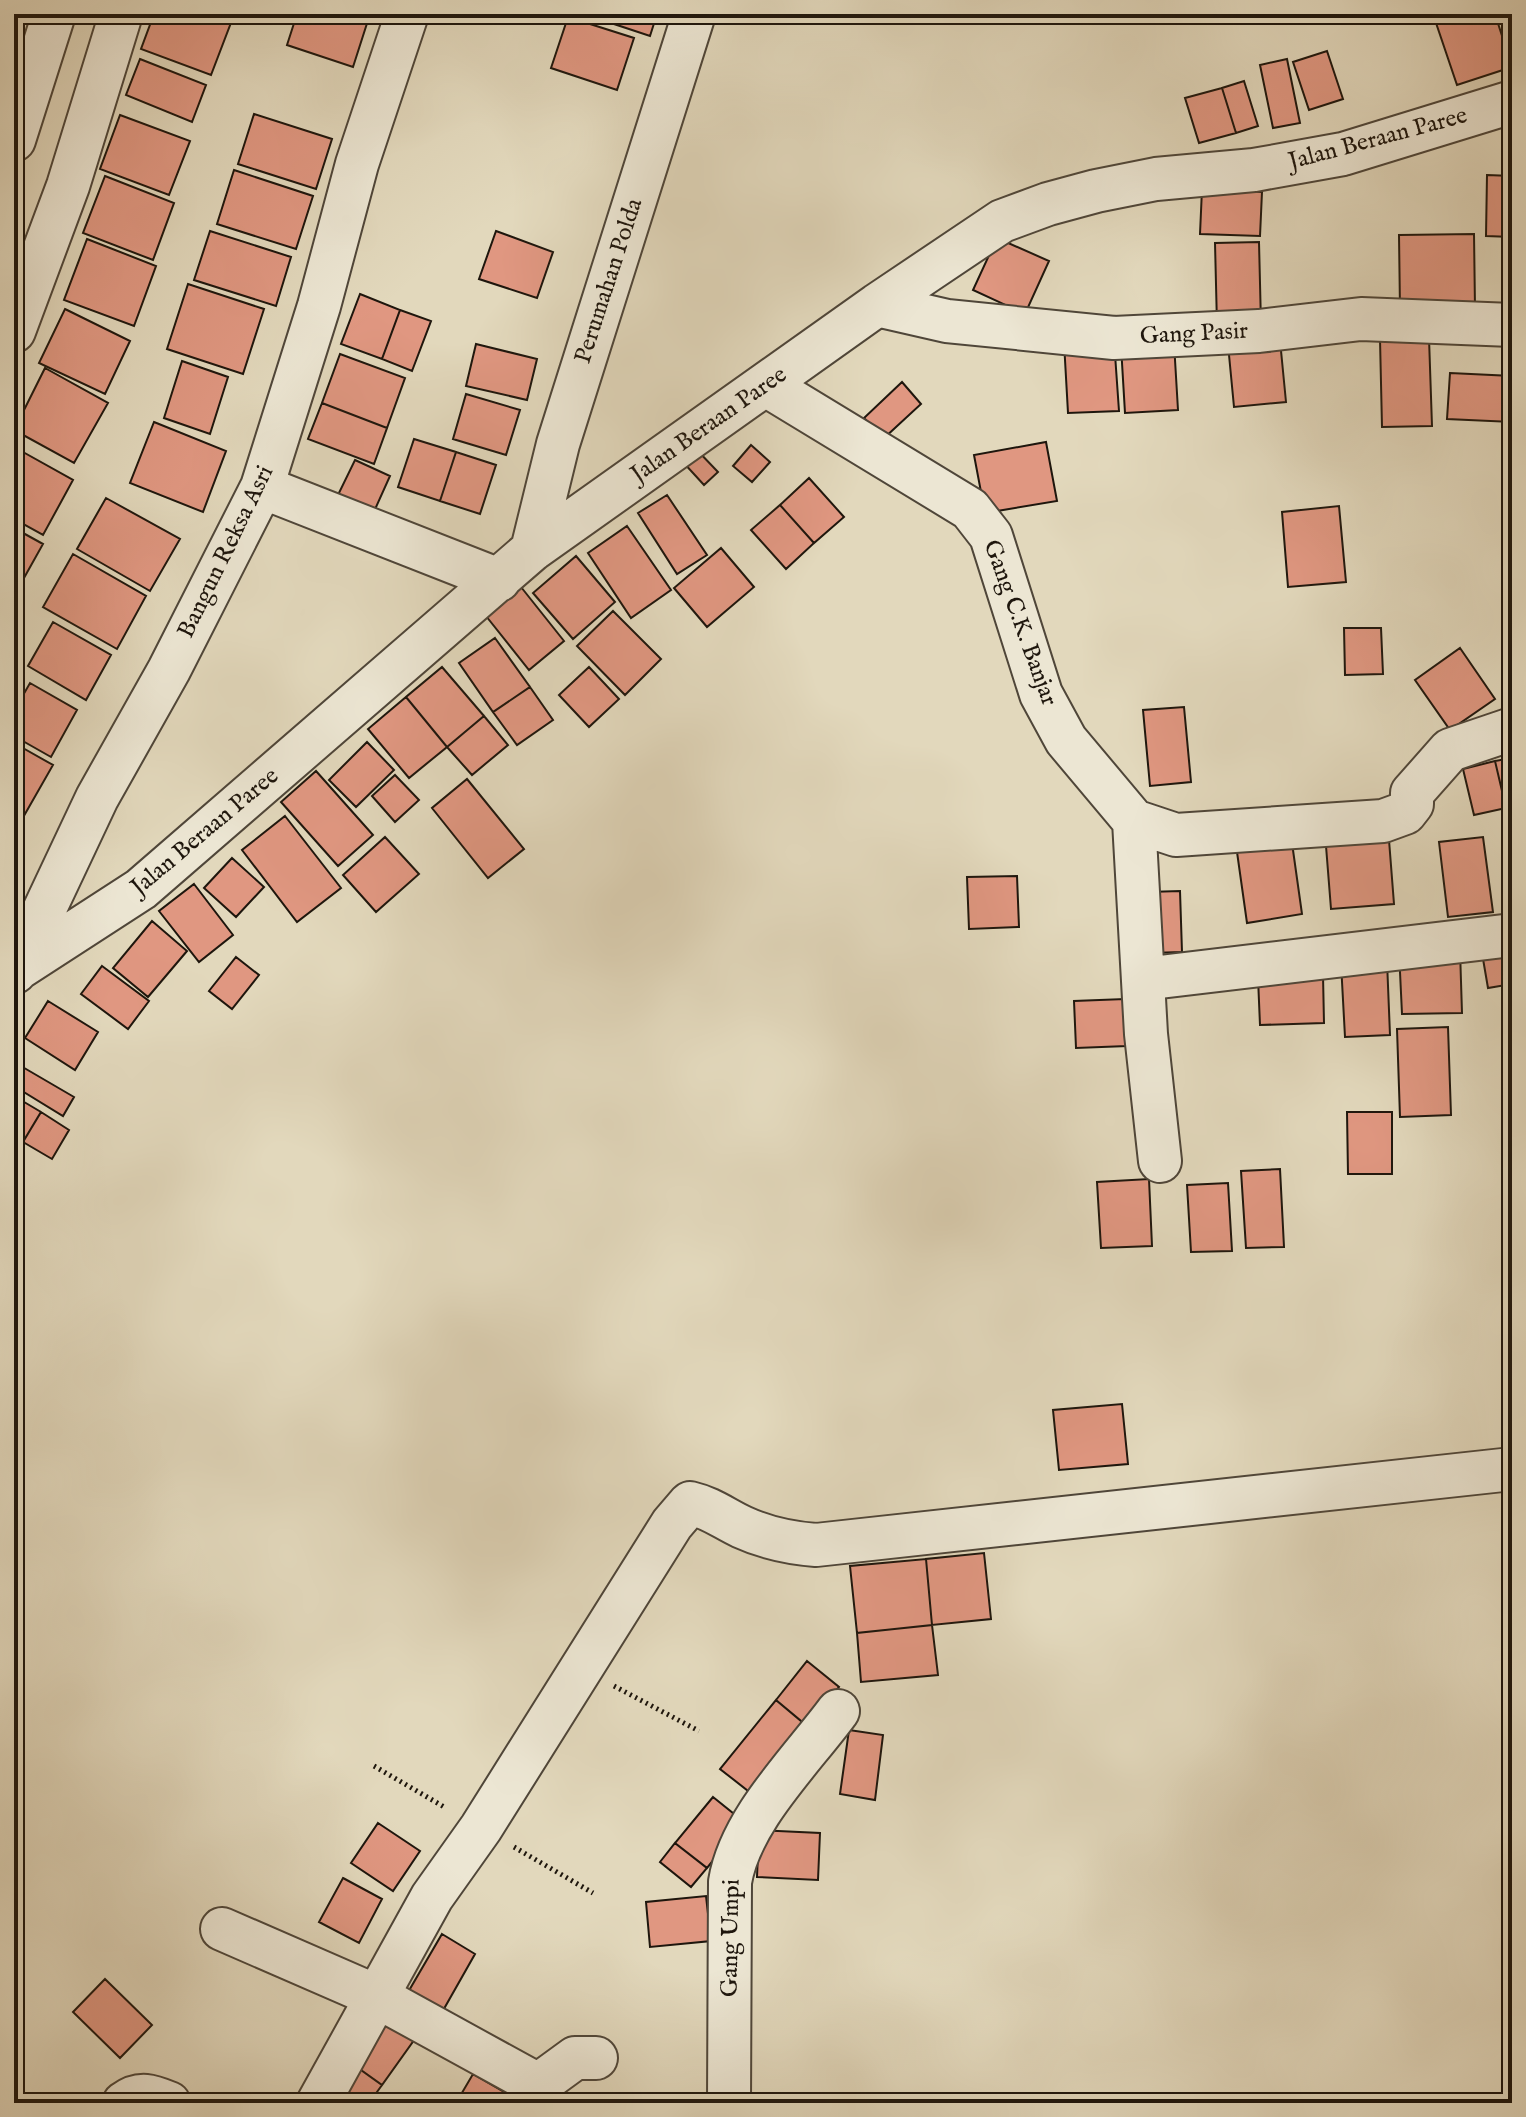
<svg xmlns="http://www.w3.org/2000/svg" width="1526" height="2117" font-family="'IM FELL English',serif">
<rect width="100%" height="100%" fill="#e2d8bc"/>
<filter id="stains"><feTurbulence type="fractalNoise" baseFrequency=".0025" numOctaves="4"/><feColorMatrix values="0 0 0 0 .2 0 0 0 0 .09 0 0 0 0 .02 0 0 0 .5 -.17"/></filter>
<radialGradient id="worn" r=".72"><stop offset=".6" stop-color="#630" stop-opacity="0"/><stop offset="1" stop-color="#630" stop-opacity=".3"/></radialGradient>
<path fill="#e09781" stroke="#1e160d" stroke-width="2" d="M154 14H215L232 20 211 75 141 49Z
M297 14H370L353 67 287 45Z
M614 14H657L650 36 611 23Z
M1433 14H1495L1512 67 1457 85Z
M568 17 634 38 617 90 551 68Z
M1327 51 1343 99 1309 110 1293 62Z
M140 59 206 85 192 122 126 95Z
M1287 59 1300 123 1273 128 1260 65Z
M1244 81 1258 126 1236 133 1222 88Z
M1222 88 1236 133 1199 143 1185 98Z
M254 114 332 139 316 189 238 164Z
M120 115 190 141 169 195 100 169Z
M234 170 313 196 296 249 217 224Z
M1487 175 1512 176V237L1486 236Z
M105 176 174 203 153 260 83 233Z
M1202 189 1262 192 1260 236 1200 234Z
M210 231 291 257 276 306 194 280Z
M496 231 553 252 537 298 479 279Z
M1474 234 1475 308 1400 309 1399 235Z
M997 238 1049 261 1025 314 973 290Z
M87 239 156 266 134 326 64 300Z
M1259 242 1261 324 1217 325 1215 243Z
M188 284 264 309 243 374 167 349Z
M360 294 400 310 382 359 341 344Z
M65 309 130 341 105 394 39 363Z
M400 310 431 321 412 371 382 359Z
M1279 330 1286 402 1234 407 1227 334Z
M1429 338 1432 426 1382 427 1380 339Z
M1114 340 1119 411 1068 413 1064 342Z
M1174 343 1178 410 1125 413 1121 346Z
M476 344 537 359 527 400 466 386Z
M340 354 405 378 387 428 322 403Z
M182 361 228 377 210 434 164 418Z
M45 368 108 403 74 463 14 430Z
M1450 373 1512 376V422L1447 419Z
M902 382 921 404 883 439 864 418Z
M466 394 520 410 506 455 453 439Z
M322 403 387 428 374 464 308 439Z
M154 422 226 451 203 512 130 483Z
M414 439 456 452 440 501 398 487Z
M1046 442 1057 501 985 513 974 455Z
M751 445 770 462 752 482 733 466Z
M14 447 73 480 43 535 14 519Z
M695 448 718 472 704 485 682 461Z
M456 452 496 465 480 514 440 501Z
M355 460 390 476 372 516 336 499Z
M809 478 844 517 814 543 780 505Z
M667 495 707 555 677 574 638 513Z
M106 498 180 539 150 591 77 549Z
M780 505 814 543 786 569 751 530Z
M1339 506 1346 582 1288 587 1282 512Z
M627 526 671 590 631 618 588 553Z
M14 528 43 544 15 594 14 593Z
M721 548 754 587 707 627 674 588Z
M73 554 146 596 117 649 43 607Z
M576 556 615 602 573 639 533 593Z
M521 587 564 641 529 670 486 616Z
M613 611 661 659 625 695 577 646Z
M53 622 111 655 86 700 28 666Z
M1344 628H1381L1383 674 1345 675Z
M495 638 530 687 493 712 459 663Z
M1460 648 1495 699 1450 730 1415 680Z
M442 667 484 716 447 747 406 697Z
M589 667 619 699 589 727 559 695Z
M30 683 77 710 51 757 14 736V711Z
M530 687 553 720 517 745 493 712Z
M406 697 447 747 409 778 368 729Z
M1184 707 1191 782 1150 786 1143 710Z
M484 716 508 745 472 775 447 747Z
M367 742 394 770 356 807 329 780Z
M14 743 53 765 21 821 14 816Z
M1512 758V806L1506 808 1495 761Z
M1495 761 1506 808 1474 815 1463 769Z
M316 771 373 835 338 866 281 802Z
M395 775 419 800 395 822 372 796Z
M467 779 524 849 488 878 432 808Z
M285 816 341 888 297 922 242 850Z
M385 837 419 874 376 912 343 875Z
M1483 837 1493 912 1448 917 1439 842Z
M1389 840 1394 904 1331 909 1326 846Z
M1292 843 1302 914 1247 923 1237 852Z
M232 858 264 887 236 917 204 888Z
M1017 876 1019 927 969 929 967 877Z
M194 884 233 935 199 962 159 911Z
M1180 891 1182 952 1151 953 1148 892Z
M152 921 187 951 148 997 113 968Z
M1512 948V984L1488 988 1482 953Z
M1460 950 1462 1013 1402 1014 1399 951Z
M236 957 259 975 232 1009 209 991Z
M1387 961 1390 1035 1345 1037 1341 963Z
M102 966 149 1001 128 1029 81 994Z
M1323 975 1324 1023 1260 1025 1258 978Z
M1125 999 1127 1046 1076 1048 1074 1001Z
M48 1001 98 1032 75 1070 25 1038Z
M1448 1027 1451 1115 1400 1117 1397 1029Z
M14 1062 74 1097 63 1116 14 1086Z
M14 1096 41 1112 23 1142 14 1137Z
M41 1112 69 1130 52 1159 23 1142Z
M1347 1112H1392V1174H1348Z
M1280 1169 1284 1247 1246 1248 1241 1171Z
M1149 1179 1152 1246 1101 1248 1097 1182Z
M1228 1183 1232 1251 1191 1252 1187 1185Z
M1122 1404 1128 1464 1059 1470 1053 1410Z
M984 1553 991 1619 932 1625 926 1559Z
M926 1559 932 1625 857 1633 850 1566Z
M932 1625 938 1675 861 1682 857 1633Z
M807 1661 839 1687 807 1726 776 1700Z
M776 1700 807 1726 752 1794 720 1769Z
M849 1730 883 1735 875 1800 840 1794Z
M713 1797 744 1822 707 1868 675 1843Z
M378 1823 420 1851 393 1891 351 1863Z
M759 1830 820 1833 818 1880 757 1877Z
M675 1843 707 1868 691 1887 660 1862Z
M343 1878 382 1899 359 1943 319 1922Z
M706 1896 711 1941 650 1947 646 1902Z
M442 1934 475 1954 441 2014 407 1994Z
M105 1979 152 2025 120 2058 73 2012Z
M389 2016 417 2036 382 2085 354 2065Z
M354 2065 382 2085 369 2103H359L338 2087Z
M473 2074 518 2100 516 2103H456Z
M752 2096 897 2103H752Z"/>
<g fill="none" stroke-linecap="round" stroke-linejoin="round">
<defs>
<path id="minor" d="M14 140 54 14
M877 305 947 321 1114 338 1259 331 1361 319 1512 325
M14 331 68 186 121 14
M766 385 970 509 991 536 1041 694 1066 740 1134 821 1176 835 1383 821 1405 813 1412 804V793L1450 750 1512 729
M262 487 499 580
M532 550 558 444 694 14
M1134 821 1146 1034 1160 1161
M16 970 141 889 532 550 877 305 1002 221 1048 204 1096 191 1156 179 1254 170 1343 154 1512 102
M15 972 97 798 169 670 262 487 319 306 357 164 407 14
M1143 979 1512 935
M222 1929 376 1996 538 2085 575 2058H596
M124 2103C140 2091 152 2096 169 2103
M318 2103 432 1897 481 1828 672 1524 690 1503C711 1508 723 1518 742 1527 766 1538 790 1543 816 1545L1512 1469
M729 2103 730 1882C740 1820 801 1761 838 1711"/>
</defs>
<use href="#minor" stroke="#4f4639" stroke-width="46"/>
<path stroke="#1e160d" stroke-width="5" stroke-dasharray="2 4" stroke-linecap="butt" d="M614 1686 699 1731
M374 1766 446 1808
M514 1847 593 1893"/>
<use href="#minor" stroke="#ece6d3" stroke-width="42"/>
</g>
<g text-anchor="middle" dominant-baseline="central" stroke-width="7" stroke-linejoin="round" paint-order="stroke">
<g font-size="24" fill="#1e160d" stroke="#ece6d3">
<text transform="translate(1378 139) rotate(-15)">Jalan Beraan Paree</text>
<text transform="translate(609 281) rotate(-72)">Perumahan Polda</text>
<text transform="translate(1194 334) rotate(-3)">Gang Pasir</text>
<text transform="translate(709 425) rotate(-35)">Jalan Beraan Paree</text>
<text transform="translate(226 552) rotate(-64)">Bangun Reksa Asri</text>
<text transform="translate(1020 623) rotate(70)">Gang C.K. Banjar</text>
<text transform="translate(205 832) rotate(-40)">Jalan Beraan Paree</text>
<text transform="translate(731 1938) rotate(-89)">Gang Umpi</text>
</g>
</g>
<rect width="1526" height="2117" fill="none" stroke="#e2d8bc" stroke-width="48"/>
<rect x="16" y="16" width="1494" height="2085" fill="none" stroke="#1e160d" stroke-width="4"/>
<rect x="24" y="24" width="1478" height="2069" fill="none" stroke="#1e160d" stroke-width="2"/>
<rect width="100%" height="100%" filter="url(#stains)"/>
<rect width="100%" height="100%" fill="url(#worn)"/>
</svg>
